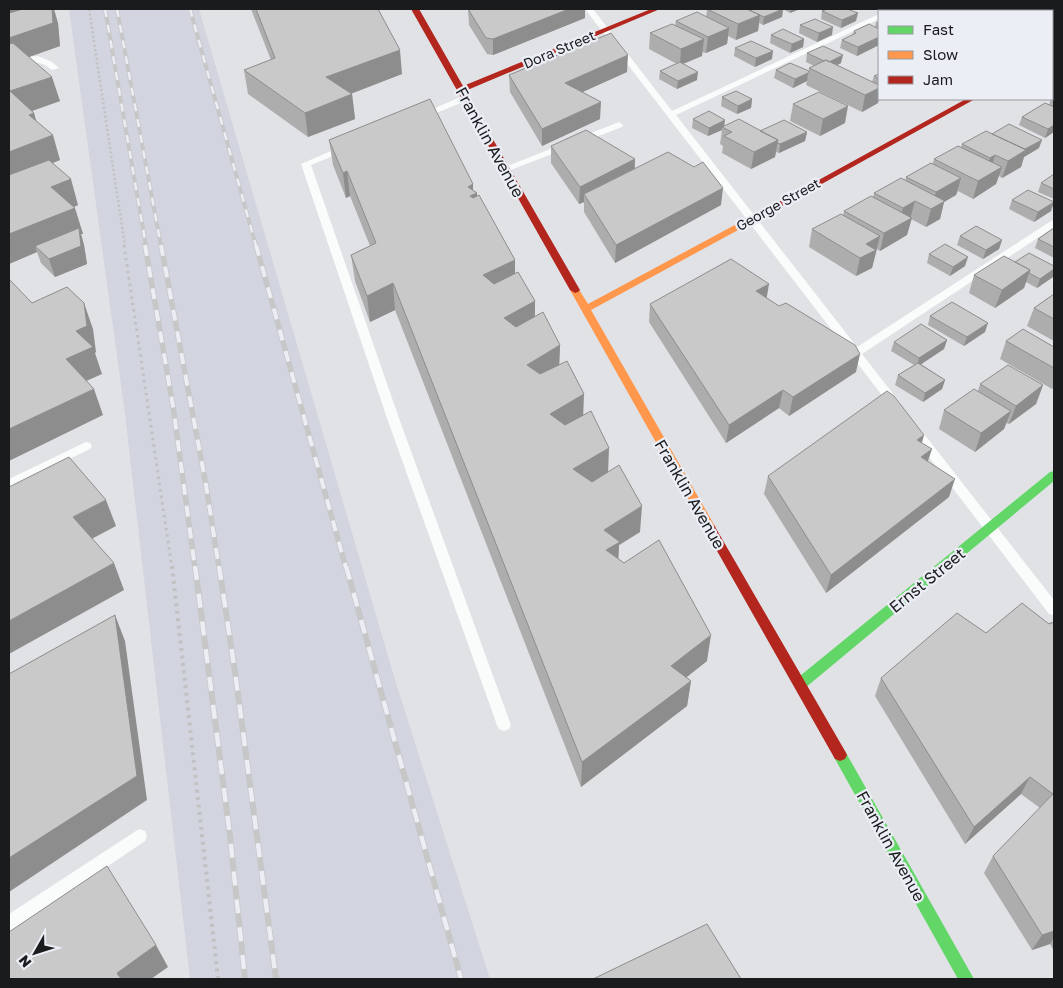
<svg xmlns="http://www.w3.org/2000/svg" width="1063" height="988" font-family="'Golos Text',sans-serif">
<rect width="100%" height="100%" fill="#e1e2e6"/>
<path fill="#d2d5df" d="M69 9H199L395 680 490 979H190L125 414Z"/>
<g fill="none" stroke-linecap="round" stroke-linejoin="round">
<path stroke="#c0c1c2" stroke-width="2.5" stroke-dasharray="2 2.5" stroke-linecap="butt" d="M89 9 125 246"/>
<path stroke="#c0c1c2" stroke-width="3" stroke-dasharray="2.5 4" stroke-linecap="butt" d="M124 245 172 568"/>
<path stroke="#c0c1c2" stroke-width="4" stroke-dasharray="3 4.5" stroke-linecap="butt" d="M172 566 218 979"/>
<path fill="#fafbfb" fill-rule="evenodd" d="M585 9H593L672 111 879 14V19L676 115 857 347 1051 221 1054 220V227L862 354 901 404 895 408 891 407Z
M889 9H900L897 11H886Z
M38 56 52 62 59 68 52 70C34 56 28 64 9 68V63L28 57Z
M465 95 469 98 468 100 424 118H418L417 116Z
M619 122 623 125 622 127 508 171H502L500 169Z
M347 144 352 147 350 149 311 165 400 421 511 725 509 729 504 731 499 729 497 725 388 421 301 164Z
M913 424 917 425 1054 600V615L1049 614 909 431 907 428Z
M86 442 90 443 92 446 90 449 9 488V479Z
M139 829 145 831 147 836 145 841 15 929 9 931V914Z"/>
<path fill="#fafbfb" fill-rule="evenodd" d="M917 9H938L939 11H918Z
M1052 49H1054V60H1052Z"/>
<path fill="#63d668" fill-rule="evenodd" d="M1054 471V481L805 688 800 689 795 688 794 684 795 680 1050 472Z
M840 749 845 751 974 979H958L835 759 833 755 835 751Z"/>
<path fill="#ff974d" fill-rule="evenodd" d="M770 206 774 209 773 211 591 310 716 528 714 531H706L570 290 575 287 578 288 588 304Z"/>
<path fill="#b3261e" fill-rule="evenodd" d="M411 9H419L463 86 651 9H660L465 91 580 290 578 292 575 293 570 290Z
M966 99H975L773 211H767L766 209Z
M710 524 714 525 845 751 847 755 845 759 840 761 835 759 704 528 706 525Z"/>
<defs>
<path id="rail-far2" d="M105 9 146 246
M117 9 161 246
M190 9 256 246"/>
<path id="rail-far1" d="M145 245 173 406 195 568
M161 245 206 485 219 568
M256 245 346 568"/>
<path id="rail" d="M195 566 230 836 245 979
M219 566 235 672 276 979
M346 566 461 979"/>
</defs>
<use href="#rail-far2" stroke="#c7c7c7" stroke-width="4"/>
<use href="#rail-far1" stroke="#c7c7c7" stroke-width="5.5"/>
<use href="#rail" stroke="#c7c7c7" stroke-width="6"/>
<use href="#rail-far2" stroke="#eceef6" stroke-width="2.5" stroke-dasharray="8" stroke-linecap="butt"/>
<use href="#rail-far1" stroke="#eceef6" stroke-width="4" stroke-dasharray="11" stroke-linecap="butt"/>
<use href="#rail" stroke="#eceef6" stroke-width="4.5" stroke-dasharray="14" stroke-linecap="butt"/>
</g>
<path fill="#aeadae" d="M9 9 58 23 60 46 29 57 60 101 31 111 34 113 36 121 60 160 53 163 78 205 74 207 83 234H81L84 245 87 264 55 277 41 263 37 252 9 264Z
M251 9H378L402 74 351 93 352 94 355 119 308 137 248 94 244 70 271 60Z
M468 9H585V18L493 55 487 54 469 25Z
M707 9H800L790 13 783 9 782 17 763 25 759 23 758 31 736 40 728 36 727 44 706 53 702 52V56L683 64 697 80 677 89 659 79 660 71 677 64 649 49 650 33 675 25 676 21 706 17Z
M969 9H1054V11L1052 12 975 11Z
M822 11 856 21 841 28 821 19Z
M879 21V45L857 56 840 48 842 40 853 34 854 31 875 27 876 22Z
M800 25 832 35 817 42 799 33Z
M771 35 804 39 803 47 790 53 770 43Z
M735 48 772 59 755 67 734 56Z
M807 53 841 63 837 65 872 82 874 76 879 74V98L878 103 862 112 806 85 807 81 793 88 774 78 776 70 809 71V68L814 66 806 62Z
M627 72 582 92 600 119 542 146 510 92 509 75Z
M1054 90V132L1045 138 1019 125 1022 117 1049 105Z
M722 97 752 99 751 108 737 114 721 106Z
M793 104 845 123 820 136 790 121Z
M693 119 724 126 760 131 807 132 805 141 779 153 776 152 775 157 751 169 722 153 723 146 720 144 722 130 708 136 692 128Z
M992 134 1039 148 1024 157 1021 167 1002 178 999 176 996 184 973 199 958 191 956 195 944 202 940 219 926 227 911 219 907 235 880 251 877 249 872 268 856 276 809 247 812 229 843 215 844 211 873 197 874 193 905 181 906 177 933 163 934 159 961 147 962 144Z
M329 140 473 184V190L477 193V196L535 316 560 345 559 364 583 415 608 472 640 532 619 545 618 559 707 661 686 677 691 681 687 706 581 787 395 310 370 322 355 281 351 255 370 246 350 196 346 198 333 165Z
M551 146 635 159V169L721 205 615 263 584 212V202L579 204 551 163Z
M1054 174V199L1038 192 1041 183Z
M1012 200 1054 202 1051 211 1034 222 1009 209Z
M1054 228V258L1035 248 1038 239Z
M960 236 1002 240 999 249 983 259 957 245Z
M929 254 965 266 950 276 927 263Z
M1015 263 1054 266V273L1053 277 1037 288 1026 282 1024 288 995 308 969 293 974 275Z
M1054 294V341L1027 326 1034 308Z
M767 298 779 306 856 372 789 416 779 408 726 443 649 322 650 304Z
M930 316 985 332 964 346 928 325Z
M947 340 944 349 921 364 945 380 942 389 923 402 895 385 898 375 914 365 891 351 894 342Z
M1006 341 1054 347V387L1052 389 1000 359Z
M980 384 1043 385 1036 404 1009 424 1006 423 1004 429 975 452 939 429 944 410 978 391Z
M924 435 922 443 928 461 949 497 826 593 764 494 768 476Z
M1054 622V951L1050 944 1032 950 984 873 993 856 1040 808 1021 794 965 844 875 696 881 678 986 633Z"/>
<path fill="#8d8d8d" d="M9 9H29L9 15Z
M52 9H54L58 23 60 46 9 64V38Z
M569 9H585V18L493 55V39Z
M783 9 782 17 763 25 764 17Z
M791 9H800L790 13Z
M1035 9H1054V11L1052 12 1030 11Z
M858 13 856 21 841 28 842 20Z
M760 15 758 31 736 40 738 24Z
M833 27 832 35 817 42 819 33Z
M729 28 727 44 706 53 708 37Z
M879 37V45L857 56 858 47Z
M704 39 702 56 680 65 681 49Z
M804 39 803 47 790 53 792 44Z
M400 50 402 74 330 102 326 77Z
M773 51 772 59 755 67 756 58Z
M628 55 627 72 565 100V83Z
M843 55 841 63 826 71 827 62Z
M698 72 697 80 677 89 678 81Z
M808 73 807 81 793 88 795 79Z
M52 77 60 101 18 116 10 91Z
M879 88V98L878 103 862 112 865 95Z
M352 94 355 119 308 137 305 113Z
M752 99 751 108 737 114 738 106Z
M601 102 600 119 542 146V129Z
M848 106 845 123 820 136 823 119Z
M34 113 41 138 29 115Z
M725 120 724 128 722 127V130L708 136 709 128Z
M1054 125V132L1045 138 1048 129Z
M807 132 805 141 779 153 780 144Z
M53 135 60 160 9 180V152Z
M778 140 775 157 751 169 754 152Z
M1042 140 1039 148 1024 157 1021 167 1002 178 1008 161 1023 150Z
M995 155 990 172 985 175 990 158Z
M635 159 634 177 584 194V202L579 204 580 187Z
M1002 167 996 184 973 199 978 181Z
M347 171 350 196 346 198 343 173Z
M961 178 956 195 944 202 940 219 926 227 936 192Z
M71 179 78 205 59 213 51 187Z
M473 184V195L477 193 478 218 468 187Z
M723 188 721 205 615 263 616 245Z
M915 201 910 219 898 225 903 208Z
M1054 202 1051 211 1034 222 1038 212Z
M75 208 83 234H81L84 245 87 264 55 277 49 259 35 246 37 252 9 264V234Z
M912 218 907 235 880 251 884 233Z
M880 236 872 268 856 276 860 258 866 244Z
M1002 240 999 249 983 259 986 250Z
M968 257 965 266 950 276 953 267Z
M515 260V286L484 302 483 275Z
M1054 269V273L1053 277 1037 288 1040 279Z
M1030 270 1024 288 995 308 1002 290Z
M393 283 395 310 370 322 367 296Z
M769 284 766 302 756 291Z
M535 301V327L505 344 504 318Z
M84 303 93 329 96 352 95 353 102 374 75 386 66 359 76 331Z
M988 323 985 332 964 346 967 337Z
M947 340 944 349 917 367 919 358Z
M560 345 559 372 527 391V365Z
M860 354 856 372 789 416 793 397Z
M945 380 942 389 923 402 925 393Z
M1043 385 1036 404 1009 424 1016 406Z
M94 389 103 415 9 461V429Z
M783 390 779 408 726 443 729 425Z
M584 394 583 420 550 441V414Z
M1011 411 1004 429 975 452 981 433Z
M924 435 918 454 917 440Z
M609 448 608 475 572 496 573 469Z
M932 449 926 467 921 457Z
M955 479 949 497 826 593 831 575Z
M106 500 116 526 84 543 73 517Z
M642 506 640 532 619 545 618 568 604 577V530Z
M114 563 124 590 9 654V621Z
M115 615 125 641 147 800 9 892V858Z
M711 635 707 661 668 692 671 666Z
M691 681 687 706 581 787 582 762Z
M1030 777 1021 794 965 844 974 827Z
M1054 931V938L1050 944 1032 950 1042 935Z
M156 945 168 967 151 979H121L117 973Z"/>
<path fill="#cac9ca" stroke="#8d8d8d" d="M23 9H52L53 23 9 38V13Z
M256 9H378L400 50 326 77 352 94 305 113 244 70 275 58Z
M468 9H569L493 39 486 38Z
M707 9H747L760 15 738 24Z
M747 9H783L764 17Z
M828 9H847L858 13 842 20 822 11Z
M1012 9H1035L1030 11H1018Z
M697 12 729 28 708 37 676 21Z
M815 19 833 27 819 33 800 25Z
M672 24 704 39 681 49 650 33Z
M869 24 879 29V37L858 47 842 40 856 33 854 31Z
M783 29 804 39 792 44 771 35Z
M611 33 628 55 565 83 601 102 542 129 509 75Z
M751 41 773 51 756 58 735 48Z
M13 43 52 77 10 91 34 113 29 115 53 135 9 152V44Z
M823 46 843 55 829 62 826 60 824 61 807 53Z
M826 60 879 85V88L865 95 809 68Z
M680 62 698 72 678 81 660 71Z
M790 63 809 71 808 73 795 79 776 70Z
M879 74V79L874 76Z
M736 91 752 99 738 106 722 97Z
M819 92 848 106 823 119 793 104Z
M430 99 473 184 468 187 477 193 470 196 473 198 479 195 515 260 483 275 494 284 518 272 535 301 504 318 516 327 543 312 560 345 527 365 540 374 567 361 584 394 550 414 565 425 591 411 609 448 573 469 592 482 619 465 642 506 604 530 620 542 606 550 624 563 659 540 711 635 671 666 691 681 582 762 393 283 367 296 351 255 376 243 347 171 343 173 329 140Z
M1045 103 1054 107V125L1048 129 1022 117Z
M709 111 725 120 709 128 693 119Z
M739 119 778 140 754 152 724 136 732 132 722 127Z
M784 120 807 132 780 144 777 143 778 140 760 131Z
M1009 124 1042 140 1025 149 992 134Z
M586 130 635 159 580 187 551 146Z
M986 131 1026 150 1008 161 995 155 990 158 962 144Z
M958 146 1002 167 978 181 934 159Z
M668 152 694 167 703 162 723 188 616 245 584 194Z
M49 160 71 179 51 187 75 208 9 234V175Z
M931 163 961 178 936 192 906 177Z
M1054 174V189L1041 183Z
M901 178 945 201 931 209 915 201 903 208 874 193Z
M1028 190 1054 202 1038 212 1012 200Z
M871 196 912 218 884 233 844 211Z
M841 214 880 236 866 244 876 250 860 258 812 229Z
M976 226 1002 240 986 250 960 236Z
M79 228 81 246 49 259 35 246Z
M1054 228V247L1038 239Z
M945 244 968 257 953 267 929 254Z
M1029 253 1054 266V269L1040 279 1029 273 1030 270 1015 262Z
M1004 256 1030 270 1002 290 974 275Z
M731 259 769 284 756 291 779 306 786 303 855 345 860 354 793 397 783 390 729 425 650 304Z
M9 279 32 303 67 287 84 303 87 326 76 331 93 347 66 359 94 389 9 429Z
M1054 294V319L1034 308Z
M952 302 988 323 967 337 930 316Z
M921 324 947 340 919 358 894 342Z
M1023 329 1054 347V368L1006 341Z
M918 363 945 380 925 393 898 375Z
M1008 365 1043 385 1016 406 980 384Z
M974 389 1011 411 981 433 944 410Z
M887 391 894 396 924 435 917 440 932 449 921 457 955 479 831 575 768 476Z
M69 457 106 500 73 517 114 563 9 621V487Z
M1022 603 1049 624 1054 622V931L1042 935 993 856 1053 794 1030 777 974 827 881 678 957 613 986 633Z
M115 615 137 776 9 858V674Z
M107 866 156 945 117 973 121 979H9V932Z
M707 924 741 979H593Z"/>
<g text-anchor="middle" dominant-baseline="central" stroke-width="4.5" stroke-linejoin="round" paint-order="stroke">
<g font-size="14" fill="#1a1b1d" stroke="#eceef6">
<text transform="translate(559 49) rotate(-23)">Dora Street</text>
<text transform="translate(778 204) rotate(-29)">George Street</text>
</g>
<g font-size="16" fill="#1a1b1d" stroke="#eceef6">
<text transform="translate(490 142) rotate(61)">Franklin Avenue</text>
<text transform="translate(690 494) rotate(60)">Franklin Avenue</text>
<text transform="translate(927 580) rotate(-39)">Ernst Street</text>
<text transform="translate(891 846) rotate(61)">Franklin Avenue</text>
</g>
</g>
<rect width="1063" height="988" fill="none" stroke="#1a1b1d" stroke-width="20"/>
<rect x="878" y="10" width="175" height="90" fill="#eceef6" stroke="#989a9f"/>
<rect x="888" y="26" width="25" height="8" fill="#63d668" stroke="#989a9f"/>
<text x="923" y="35" font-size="15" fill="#1a1b1d">Fast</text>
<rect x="888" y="51" width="25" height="8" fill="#ff974d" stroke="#989a9f"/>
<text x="923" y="60" font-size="15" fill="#1a1b1d">Slow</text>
<rect x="888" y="76" width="25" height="8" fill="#b3261e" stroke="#989a9f"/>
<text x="923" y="85" font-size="15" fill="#1a1b1d">Jam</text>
<g transform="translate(35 953) rotate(231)" stroke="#eceef6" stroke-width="4" paint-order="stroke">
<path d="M0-4L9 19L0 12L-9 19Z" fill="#1a1b1d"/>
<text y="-8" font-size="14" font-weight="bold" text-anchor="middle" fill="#1a1b1d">N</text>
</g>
</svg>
